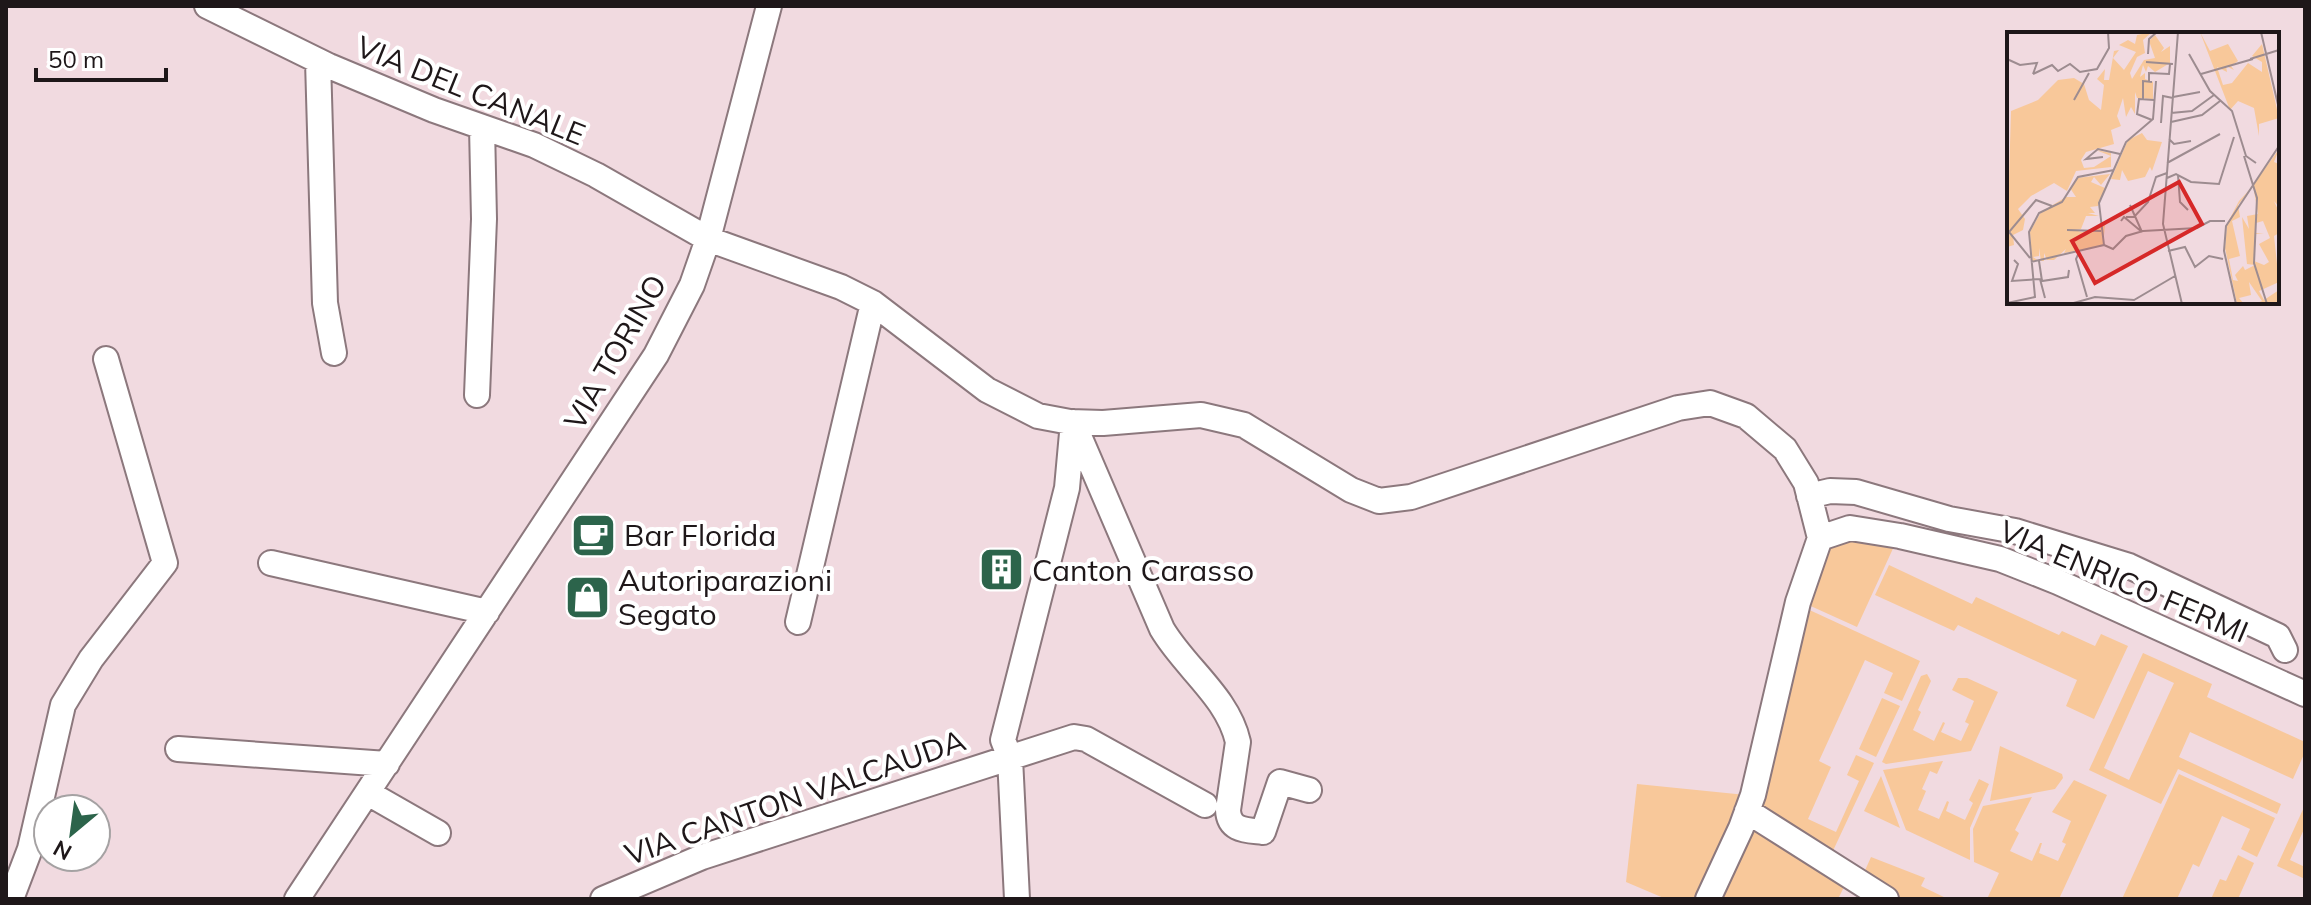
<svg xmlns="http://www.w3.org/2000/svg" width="2311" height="905" font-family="Mulish,sans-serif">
<rect width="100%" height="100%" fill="#f1dae0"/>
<path fill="#f8c89a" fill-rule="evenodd" d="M1848 537 1896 542 1857 627 1804 603 1825 547Z
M1889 565 1972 604 1976 597 2059 635 2062 631 2095 646 2101 634 2128 646 2094 719 2066 706 2077 680 1958 625 1954 631 1875 595Z
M1803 607 1920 661 1902 701 1884 693 1893 673 1865 660 1819 761 1831 767 1808 819 1836 832 1859 781 1847 775 1856 755 1874 763 1831 855 1762 811Z
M2143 653 2212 684 2207 697 2305 742V752L2293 779 2190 732 2179 757 2281 804 2277 814 2178 769 2161 804 2089 770ZM2148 671 2174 683 2129 780 2104 768Z
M1927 674 1931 681 1918 710 1921 712 1913 730 1934 741 1943 722 1945 723 1941 732 1961 741 1969 724 1965 722 1974 701 1952 690 1958 678H1967L1998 692 1971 751 1886 764 1882 762 1921 676Z
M1882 698 1900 706 1876 757 1859 749Z
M2000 746 2062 774 2063 778 2055 789 1990 801Z
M1943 761 1937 774 1930 771 1922 789 1926 791 1918 810 1939 819 1947 801 1949 802 1946 811 1965 820 1973 803 1969 800 1979 779 1989 784 1970 828V860L1906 830 1883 770Z
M2179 774 2275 818 2257 857 2241 849 2250 829 2222 816 2199 867 2193 864 2177 899H2122Z
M1881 776 1900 828 1864 811Z
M2074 780 2107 795 2059 899H1987L1999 873 1974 862 1973 829 1983 806 2032 797 2015 830 2019 833 2010 851 2032 861 2040 843H2042L2039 853 2058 861 2066 844 2062 842 2071 821 2052 812Z
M1637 784 1746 795 1702 899H1666L1626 882Z
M2305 805V827L2290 860 2305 867V879L2277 866Z
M1755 829 1847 881 1838 899H1722Z
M2238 855 2254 863 2238 899H2211L2220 879 2226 881Z
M1871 857 1925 878 1921 886 1948 899H1901L1863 875Z"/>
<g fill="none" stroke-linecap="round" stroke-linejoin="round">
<defs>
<path id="minor" d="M207 6 329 66 434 110 534 145 596 175 708 239 841 287 873 303 987 390 1038 416 1070 422 1103 423 1201 415 1244 425 1351 490 1379 501 1411 497 1678 408 1710 403 1746 416 1785 449 1806 483 1820 538
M318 61 325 303 334 353
M477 395 484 219 482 127
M1809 496 1830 491 1856 492 1949 519 2015 531 2129 566 2278 636 2285 650
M1820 538 1850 528 1900 536 2000 559 2058 582 2305 694
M271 563 487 612
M798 622 873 303
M178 749 387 764
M368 793 438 833
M1747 811 1886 899
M11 899 30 849 63 705 91 659 165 563 106 359
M297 899 656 355 692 285 708 239 769 6
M603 899 702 857 1074 737 1086 739 1205 805
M1017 899 1010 758 1003 740 1067 488 1073 422 1162 629C1185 668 1228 697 1238 742L1228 810C1229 831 1246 830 1263 832L1280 782 1309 790
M1708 899 1741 828 1753 795 1798 602 1820 538"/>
</defs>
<use href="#minor" stroke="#8c787d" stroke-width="28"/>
<use href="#minor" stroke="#fff" stroke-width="24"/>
</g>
<defs>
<symbol id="cafe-square" viewBox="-11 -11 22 22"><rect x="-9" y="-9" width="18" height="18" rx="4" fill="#2c644b" stroke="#fff"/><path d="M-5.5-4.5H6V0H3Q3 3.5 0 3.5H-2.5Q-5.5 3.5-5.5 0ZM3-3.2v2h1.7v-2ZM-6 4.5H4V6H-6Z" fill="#fff"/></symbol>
<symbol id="building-square" viewBox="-11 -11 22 22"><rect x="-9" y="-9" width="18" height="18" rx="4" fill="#2c644b" stroke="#fff"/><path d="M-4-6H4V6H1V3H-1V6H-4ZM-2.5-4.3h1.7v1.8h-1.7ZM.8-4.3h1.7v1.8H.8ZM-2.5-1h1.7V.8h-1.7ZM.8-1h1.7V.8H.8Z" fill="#fff"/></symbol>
<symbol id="shop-square" viewBox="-11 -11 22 22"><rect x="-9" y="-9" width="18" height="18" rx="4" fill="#2c644b" stroke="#fff"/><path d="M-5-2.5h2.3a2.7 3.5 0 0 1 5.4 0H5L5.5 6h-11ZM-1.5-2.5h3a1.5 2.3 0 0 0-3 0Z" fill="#fff"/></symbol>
</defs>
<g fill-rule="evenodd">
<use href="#cafe-square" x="568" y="510" width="51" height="51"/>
<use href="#building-square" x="976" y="544" width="51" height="51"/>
<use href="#shop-square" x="562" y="572" width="51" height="51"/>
</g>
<g text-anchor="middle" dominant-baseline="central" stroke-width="8" stroke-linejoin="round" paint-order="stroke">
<g font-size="30" fill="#1e1719" stroke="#fff">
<text transform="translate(471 90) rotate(22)">VIA DEL CANALE</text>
<text transform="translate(615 352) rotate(-60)">VIA TORINO</text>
<text transform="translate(2124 581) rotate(23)">VIA ENRICO FERMI</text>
<text transform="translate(795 797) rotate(-19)">VIA CANTON VALCAUDA</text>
</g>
<g font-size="30" fill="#1e1719" stroke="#fff" text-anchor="start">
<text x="624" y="535">Bar Florida</text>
<text x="1032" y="570">Canton Carasso</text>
<text x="618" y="580">Autoriparazioni<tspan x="618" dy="34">Segato</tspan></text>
</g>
</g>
<g transform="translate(2007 32)">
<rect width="272" height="272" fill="#f1dae0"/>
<path d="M145 0 136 8 138 21 130 25 123 41 125 47 137 28 148 26 142 9 148 3 157 16 154 20 163 14V31L148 40 141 34 139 40 136 33 133 45 138 41V47L146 50V67L130 66 128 60V82L124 75 119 85 116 66 110 84 114 94 104 98 107 112 79 120 74 128 77 136 87 135 104 124 89 118 104 121V135L69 139 60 159 47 151 24 164 11 177 18 187 16 198 6 203 7 213 0 215 4 79 31 68 51 48 67 46 77 52 82 68 94 78 97 53 90 47 98 37 97 48H102L107 19 112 18 106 26 117 38 129 20 112 13 121 8 128 12 130 3ZM193 0 203 19 221 12 231 29 224 34 227 38 219 34 220 40 210 35 216 53 225 51 241 31 255 40V30L245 24 255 12 272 86 252 92V104L247 76 231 69 223 78ZM135 101 140 108 155 110 145 139 143 135 138 145 121 149 115 138 113 148 104 147 121 108ZM272 117 267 130 272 132V175L267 169 272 180V201L267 204 272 250 252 259 257 268 272 258V272H247L255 269 242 250 244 263 232 266 237 272H230L218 216 220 192 232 169 245 155 231 173 233 185 225 189 233 224 222 227 226 248 231 249 228 243 236 234 238 238 248 233 240 232 235 185 242 197 240 184 251 182 246 153ZM256 189 263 206 252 212 262 230 257 233 247 229 249 202H257L249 201V191ZM103 142 94 153 87 145 84 150 98 156 91 174 83 175 88 181H81L92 184H79L74 197 67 198 75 200 98 193 96 214 57 221 59 217 47 228H40L37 221V229H34L32 216V224L26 225 32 229H25L23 200 34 180 59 165H69L63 156 70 146Z" fill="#f8c89a" fill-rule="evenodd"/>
<path fill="none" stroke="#9d8c90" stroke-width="2" d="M171 0 156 192 175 272M254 0 272 77M141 22 142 7 150 0M182 22 203 59 225 79 239 124 249 131M0 27 13 33 30 31 26 42M243 27 272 18M139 30 166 32M26 42 45 33 51 39 63 32 73 40 90 37 102 16 101 0M194 42 246 27M142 49V41L162 42 163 32M166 65 193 60M136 67V49L145 50M67 68 82 41M164 81 185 79 207 63M145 88 130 82 132 67 147 68M164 90 195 83 213 69M154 91 156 64 166 66M162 107 167 112 184 109M237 124 250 166 247 231 260 272M96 125 79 127 91 117 113 122M160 131 213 102M171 143 173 170 181 178M160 146 169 142 184 150 212 152 227 105M119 185H127L141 170 149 145 160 141M114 189 117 185 135 200 123 173M60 198 94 199M97 213 92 171 119 110 146 87 149 49M97 213 106 217 119 204 136 199 190 196 203 189H218M73 218 69 227 80 265M161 219 178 215 188 235 202 224 216 227M23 226 2 200 29 168 45 174M7 228 11 232 5 249 33 247 38 266M32 229 35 249 61 245 62 238M24 230 97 213M0 271 28 265 22 200 32 181 55 170 71 145 107 138M63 272 88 265 127 268 168 244M229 272 217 219 219 194 272 114"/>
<path fill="#d62828" fill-opacity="0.15" stroke="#d62828" stroke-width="4" d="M172 150 195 192 88 251 65 209Z"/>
<rect width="272" height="272" fill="none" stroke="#1e1719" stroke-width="4"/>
</g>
<rect width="2311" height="905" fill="none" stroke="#1e1719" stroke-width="16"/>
<g transform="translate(72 833) rotate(209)"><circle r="38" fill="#ffffff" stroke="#a5a2a3" stroke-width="2"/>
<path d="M0-6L14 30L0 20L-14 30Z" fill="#2c644b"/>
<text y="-12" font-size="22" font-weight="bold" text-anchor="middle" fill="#1e1719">N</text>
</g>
<path d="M36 68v12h130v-12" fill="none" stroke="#1e1719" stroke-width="4"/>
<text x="48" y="68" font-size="24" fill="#1e1719" stroke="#ffffff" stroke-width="6" paint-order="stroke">50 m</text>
</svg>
